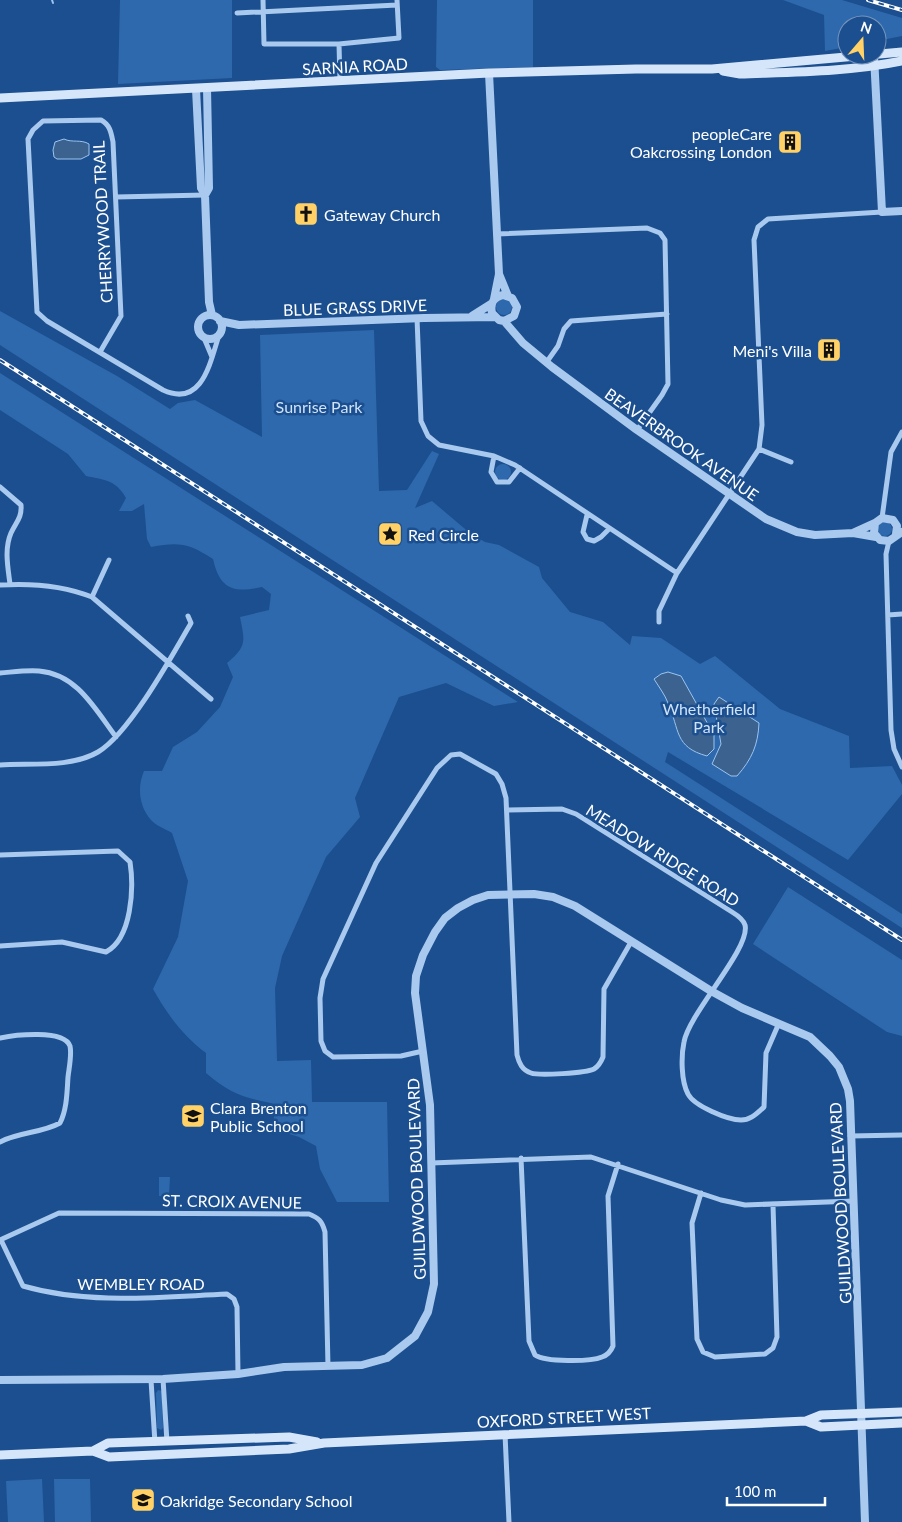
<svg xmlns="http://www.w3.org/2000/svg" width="902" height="1522" font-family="Lato,sans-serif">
<rect width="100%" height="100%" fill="#1b4f8f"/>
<path fill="#2e69ad" d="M120 0H232V78L118 84Z
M437 0H533V67L440 70 436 67Z
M783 0H842L902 18V36L877 41V25H847V47L825 51 824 15Z
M496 307a8 8 0 1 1 16 0a8 8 0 1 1-16 0Z
M0 311 117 376 170 409 178 403 195 400 262 437 260 335 374 330 379 491 407 490 432 451 439 454 415 508 432 501 471 534 485 542 499 545 539 567 542 578 570 612 603 622 630 645 632 636 661 638 700 664 715 656 780 709 849 736 850 768 892 766 902 785V794L848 860 668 752 665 762 902 914V928L0 345Z
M0 373 518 702 494 706 446 683 399 697 355 798 360 817 326 857 282 956 275 988 277 1061 311 1060 312 1102H387L389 1202H337L320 1169 316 1146 299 1137 273 1129 275 1104C245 1098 230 1094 206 1073V1053C183 1036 167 1014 153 989L178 937 188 881 172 833C166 829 156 826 151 820 139 806 137 787 144 771H162L173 747 197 732 220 707 233 677 227 663C247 646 245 642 240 617L269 610 271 594 262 587C234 593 220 590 213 559 188 543 179 542 151 547L147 539 144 504 132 511H119L126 498C116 480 105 480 86 476L68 454 0 410Z
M495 472a8 8 0 1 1 16 0a8 8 0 1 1-16 0Z
M878 529a7 7 0 1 1 14 0a7 7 0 1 1-14 0Z
M788 887 902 960V1036L887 1032 753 944Z
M159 1177H170L169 1196H159Z
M158 1390 162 1391 163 1428 161 1430 157 1428 156 1393Z
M42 1479 44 1522H8L6 1481Z
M54 1479H90L91 1522H55Z"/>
<path fill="#3c6290" stroke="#9cc4f0" d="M64 139C72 143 81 139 89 144V155L81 159H57L54 157 53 150 55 142Z
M668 672 681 676 714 735V749L707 756C674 747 680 730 668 703 665 695 659 687 654 679L661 674Z
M719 697 759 723C758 745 752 759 737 776H731L712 764 721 744 714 704Z"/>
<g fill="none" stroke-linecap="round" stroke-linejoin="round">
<path stroke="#9cc4f0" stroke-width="2" d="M52 0 53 3"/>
<path stroke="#a9c9ee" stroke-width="5" d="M263 0 264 44H339L399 38 397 0
M237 13 397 5
M339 44 340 81
M116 197 205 195
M496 234 647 228 660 233 665 240 668 384 662 395 637 430
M417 318 421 421 428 436 439 445 494 456 515 465 677 573
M204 338 212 357
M100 352 121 316 113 142C111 132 110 125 101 120L43 121 33 130 28 139 37 312 47 321 163 390C202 408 210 363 219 335
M546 363 558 346 564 329 571 321 667 314
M759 449 791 462
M494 456 491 472 497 482H509L520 468
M0 487 21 505C22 518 16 522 11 533 4 549 8 568 10 584
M587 515 583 532 587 539 594 541 601 537 609 529
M882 518 891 452 902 432
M889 541 886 554 891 730 894 749 902 767
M0 585C32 583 62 585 92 597L211 699
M92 597 109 560
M888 615 902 614
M659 622V611L677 573 759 449 762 425 754 240 758 227 768 219 882 212
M0 673C13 672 26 670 39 671 77 674 95 709 116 737
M0 765C30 763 71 768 98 752 129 734 172 656 191 623L188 616
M507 810 562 809 576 814 732 912C737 915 743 919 745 925 751 948 689 1013 684 1042 681 1056 681 1081 688 1094 694 1106 728 1120 741 1120 751 1120 757 1113 764 1107L766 1053 779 1023
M0 855 118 851 130 862C134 888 132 938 106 952L62 942 0 946
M0 1038C14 1035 64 1029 70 1046 72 1055 69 1068 68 1077 67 1092 67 1109 60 1123 42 1133 19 1132 0 1142
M423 1051 401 1056 333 1057 325 1051 321 1041 320 998 323 979 376 863 437 768 451 755 460 754 496 774 502 784 506 798 517 1055C519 1063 522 1070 531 1073 539 1076 586 1073 594 1069 599 1066 601 1062 603 1057L604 989 631 942
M850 1136 902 1135
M521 1158 529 1341 535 1355C545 1362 590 1362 602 1357 608 1355 611 1351 613 1346L608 1196 618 1164
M431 1163 591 1157 721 1200 745 1205 854 1201
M701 1193 692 1223 697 1339 703 1352 715 1357 765 1354 773 1348 777 1337 773 1205
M0 1240 59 1213 309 1214C319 1218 322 1221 325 1232L328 1366
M1 1240 23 1286C89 1305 159 1297 227 1294L234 1299 237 1307 238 1374
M163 1379 167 1442
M151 1380 155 1443
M505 1434 509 1522"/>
<path stroke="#a9c9ee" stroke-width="8" d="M874 56 882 212 902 211
M489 73 499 274 494 299
M196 89 201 188 205 195 209 302 212 315
M205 195 209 188 207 88
M499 274 508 296
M198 327a12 12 0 1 1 24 0a12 12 0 1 1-24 0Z
M472 316 491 304
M220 321 239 325 424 318 495 317
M504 321 514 316 517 307 512 298 503 295C493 297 490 304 492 313L499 320 504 321 523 343 552 367 637 430 766 519 797 532 815 535 853 533 876 537
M853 533 875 523
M896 534 897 526 893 520 882 518 875 523 874 533 880 540 889 541 902 532
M0 1380 163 1379 238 1374 284 1367 362 1365 387 1358 415 1336 428 1312 434 1284 430 1105 415 993 416 976 423 955 435 932 445 918 458 908 473 900 488 895 534 894 553 897 575 906 711 991 742 1008 810 1037 830 1056 839 1067 848 1089 850 1101 865 1522"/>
<path stroke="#d6e6fa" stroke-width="9" d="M723 71 740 74C794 72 849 72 902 61
M0 98 489 73 636 69H712L902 52
M806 1421 821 1427 902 1423
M93 1451 108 1443 289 1437 317 1442
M0 1455 93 1451 109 1457 289 1449 324 1443 806 1421 821 1415 902 1412"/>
<defs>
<path id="rail" d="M868 0 902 10
M0 360 902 940"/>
</defs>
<use href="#rail" stroke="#fff" stroke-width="4"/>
<use href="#rail" stroke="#1b4f8f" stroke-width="2" stroke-dasharray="5.5" stroke-linecap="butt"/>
</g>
<defs>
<symbol id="building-square" viewBox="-11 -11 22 22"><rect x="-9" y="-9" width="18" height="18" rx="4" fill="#ffd166" stroke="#1b4f8f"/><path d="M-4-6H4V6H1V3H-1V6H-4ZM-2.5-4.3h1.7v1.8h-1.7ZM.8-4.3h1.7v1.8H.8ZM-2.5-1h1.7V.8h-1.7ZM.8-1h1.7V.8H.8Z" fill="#111"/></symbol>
<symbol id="church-square" viewBox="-11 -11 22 22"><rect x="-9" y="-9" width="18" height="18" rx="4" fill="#ffd166" stroke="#1b4f8f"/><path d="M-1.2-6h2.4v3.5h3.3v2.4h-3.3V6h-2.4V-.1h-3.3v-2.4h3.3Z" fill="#111"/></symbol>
<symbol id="sight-square" viewBox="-11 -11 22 22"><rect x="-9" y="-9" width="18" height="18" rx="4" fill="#ffd166" stroke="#1b4f8f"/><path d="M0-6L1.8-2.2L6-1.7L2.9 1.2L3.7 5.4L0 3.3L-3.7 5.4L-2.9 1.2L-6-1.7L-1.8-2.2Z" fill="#111"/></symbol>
<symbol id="school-square" viewBox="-11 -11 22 22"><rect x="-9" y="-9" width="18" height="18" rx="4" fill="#ffd166" stroke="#1b4f8f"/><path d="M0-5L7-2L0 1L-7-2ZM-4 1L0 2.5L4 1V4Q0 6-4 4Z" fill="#111"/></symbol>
</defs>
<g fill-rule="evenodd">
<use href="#building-square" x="776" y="128" width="28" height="28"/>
<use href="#church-square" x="292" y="200" width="28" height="28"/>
<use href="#building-square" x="815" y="336" width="28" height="28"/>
<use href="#sight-square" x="376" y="520" width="28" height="28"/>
<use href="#school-square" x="179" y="1102" width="28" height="28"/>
<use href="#school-square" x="129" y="1486" width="28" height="28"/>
</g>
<g text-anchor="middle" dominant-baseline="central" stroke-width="5" stroke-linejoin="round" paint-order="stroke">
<g font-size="16" fill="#fff" stroke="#1b4f8f">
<text transform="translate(355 66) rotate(-3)">SARNIA ROAD</text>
<text transform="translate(102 222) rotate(-93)">CHERRYWOOD TRAIL</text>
<text transform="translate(355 307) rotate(-2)">BLUE GRASS DRIVE</text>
<text transform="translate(682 444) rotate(35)">BEAVERBROOK AVENUE</text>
<text transform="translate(663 855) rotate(32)">MEADOW RIDGE ROAD</text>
<text transform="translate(416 1179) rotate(-92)">GUILDWOOD BOULEVARD</text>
<text transform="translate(232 1201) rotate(1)">ST. CROIX AVENUE</text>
<text transform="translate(840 1203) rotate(-93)">GUILDWOOD BOULEVARD</text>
<text x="141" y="1283">WEMBLEY ROAD</text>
<text transform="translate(564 1417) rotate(-3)">OXFORD STREET WEST</text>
</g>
<g font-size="16" fill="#fff" stroke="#1b4f8f" text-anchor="start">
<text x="772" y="133" text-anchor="end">peopleCare<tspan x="772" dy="18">Oakcrossing London</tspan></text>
<text x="324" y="214">Gateway Church</text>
<text x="812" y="350" text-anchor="end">Meni's Villa</text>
<text x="408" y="534">Red Circle</text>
<text x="210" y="1107">Clara Brenton<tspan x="210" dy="18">Public School</tspan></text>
<text x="160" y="1500">Oakridge Secondary School</text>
</g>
<g font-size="16" fill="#cfe3fa" stroke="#1b4f8f">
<text x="319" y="406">Sunrise Park</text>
<text x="709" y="708">Whetherfield<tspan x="709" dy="18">Park</tspan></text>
</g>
</g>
<g transform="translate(862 40) rotate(19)"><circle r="24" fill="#1b4f8f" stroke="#7695bc"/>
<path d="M0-4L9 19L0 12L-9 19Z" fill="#ffd166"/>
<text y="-8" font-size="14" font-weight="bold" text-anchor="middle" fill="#ffffff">N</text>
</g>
<path d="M727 1497v8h98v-8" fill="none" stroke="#ffffff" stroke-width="2.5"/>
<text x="734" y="1497" font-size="15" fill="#ffffff" stroke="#1b4f8f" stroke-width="4" paint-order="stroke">100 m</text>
</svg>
